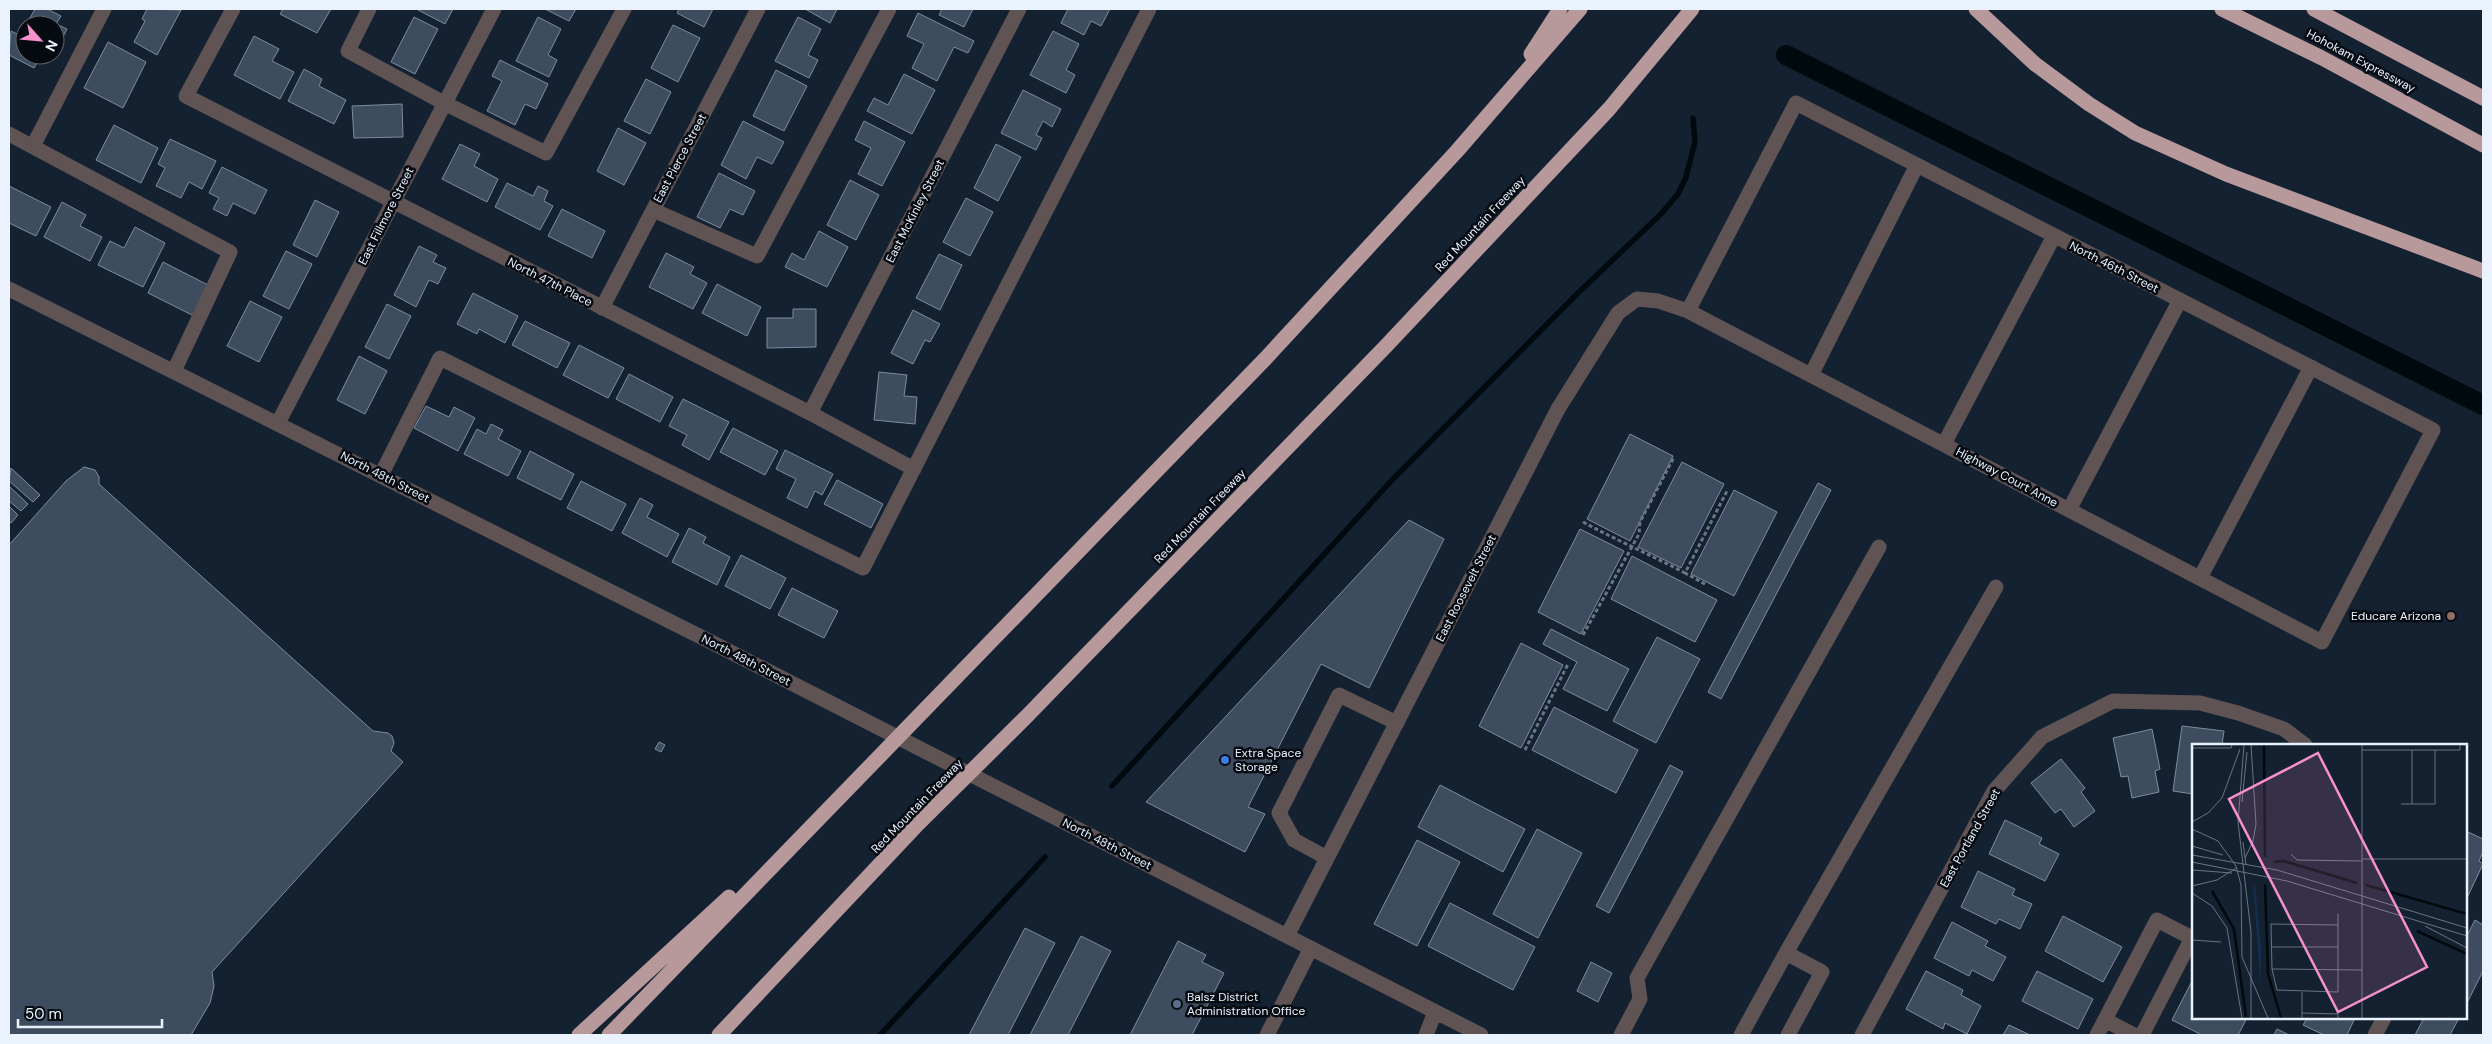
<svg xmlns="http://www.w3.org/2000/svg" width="2492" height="1044" font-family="'DM Sans',sans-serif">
<rect width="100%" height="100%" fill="#142131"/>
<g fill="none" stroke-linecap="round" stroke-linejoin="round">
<path stroke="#000a0e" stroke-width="5.5" d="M1112 786 1393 479 1579 292 1661 214 1678 194 1686 177 1695 142 1693 118
M880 1035 1045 857"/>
<path stroke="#000a0e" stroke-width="20" d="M1786 55 2483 405"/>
</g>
<path fill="#3d4c5e" stroke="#7c8da1" d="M35 9H47L61 16 56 24 67 29 55 52V25H26Z
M147 9 181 10 157 55 134 42 145 21 142 19Z
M283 9H331L317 33 280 14Z
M418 9H453L445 24 418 10Z
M545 9H576L569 21Z
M679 9H713L704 27 677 13Z
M805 9H837L830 23Z
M942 9H973L964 27 939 15Z
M1068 9H1110L1101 26 1091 21 1084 35 1061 23Z
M918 13 974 41 968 53 954 47 937 81 912 68 924 44 907 36Z
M414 17 438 29 415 74 391 62Z
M538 17 561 29 548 55 557 60 549 77 516 61Z
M798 17 821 29 808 55 818 60 809 78 775 61Z
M673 25 700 38 678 82 651 68Z
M25 28V55H41L34 68 9 55 11 31 21 36Z
M1053 31 1079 44 1066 70 1075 75 1066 93 1030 75Z
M254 36 279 49 272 61 294 72 280 99 234 75Z
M108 42 146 62 123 108 84 88Z
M500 60 548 84 536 109 525 104 515 125 487 111 502 81 492 76Z
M304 69 322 79 319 86 346 100 334 124 288 101Z
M776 70 807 86 784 131 753 116Z
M904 74 935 90 912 134 867 111 874 98 888 105Z
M646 79 671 92 650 134 624 121Z
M1023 90 1061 109 1052 127 1043 121 1036 135 1042 138 1036 150 1001 133Z
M402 104 403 137 354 138 352 106Z
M743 121 784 142 772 164 757 157 746 179 721 165Z
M864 121 905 142 882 186 858 174 871 148 855 140Z
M114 125 158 148 141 183 96 160Z
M618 128 646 143 624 185 597 171Z
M170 139 216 161 202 189 189 182 181 198 156 186 165 168 158 164Z
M460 144 480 154 474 166 498 179 487 202 442 179Z
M996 144 1021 157 998 201 974 188Z
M222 167 267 190 255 214 233 203 227 216 213 209 219 198 209 193Z
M719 173 755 191 743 215 730 209 720 228 697 217Z
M850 180 879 195 856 240 827 225Z
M507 183 533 196 538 186 548 191 544 201 553 206 540 230 495 207Z
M9 186 51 207 36 236 9 223Z
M966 198 993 212 970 256 943 242Z
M315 200 339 212 317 257 293 245Z
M62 202 86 215 80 226 102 237 90 261 44 237Z
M562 209 605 231 592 258 548 236Z
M135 227 165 243 143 287 98 265 110 241 124 248Z
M819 231 848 247 827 287 785 267 792 253 804 260Z
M419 246 437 255 433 262 446 268 438 284 429 280 416 307 394 295Z
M286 251 312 264 289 309 263 296Z
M666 253 694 267 690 274 707 283 693 309 649 287Z
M939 254 962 265 940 310 916 298Z
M163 262 210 286 194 316 148 293Z
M717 284 761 307 747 336 702 313Z
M473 293 518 316 505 343 479 329 477 334 457 324Z
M250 301 282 317 259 362 227 346Z
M387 304 411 316 389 359 365 347Z
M793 309H816V347L767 348V318H793Z
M913 310 940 324 930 342 925 340 913 364 891 353Z
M525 321 570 343 557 368 512 345Z
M579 345 624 368 608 398 563 375Z
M359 356 387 371 365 414 337 400Z
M879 372 907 375 904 396 917 397 915 424 874 420Z
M629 374 673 397 660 422 616 399Z
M683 399 729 422 709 460 682 445 687 435 669 426Z
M426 406 449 417 454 407 475 418 458 451 414 428Z
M491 424 503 430 498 439 521 451 508 476 464 454 477 429 486 434Z
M733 428 778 451 765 475 720 452Z
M1630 434 1673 456 1630 541 1587 519Z
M785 450 833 474 822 495 815 491 807 508 787 498 796 479 776 469Z
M530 451 574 474 561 500 517 478Z
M1682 462 1724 484 1681 568 1638 547Z
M84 467 95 470 99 477V484L373 731 388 733 392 736 394 743 391 751 403 762 212 972 214 986 210 1003 191 1035H9V545L66 481Z
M11 468 40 495 33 502 9 481Z
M837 480 883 504 871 528 824 504Z
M581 481 626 504 612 531 567 508Z
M1818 483 1831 490 1721 699 1708 692Z
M9 486 28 504 21 511 9 501Z
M1734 490 1777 512 1734 596 1691 574Z
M640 498 653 505 647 517 679 534 667 557 622 533Z
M9 506 18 515 11 523 9 521Z
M1409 520 1444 539 1369 688 1321 664 1248 807 1265 814 1245 852 1146 802Z
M689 528 706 537 703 543 730 557 717 585 672 562Z
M1580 529 1624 551 1581 634 1538 612Z
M741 555 786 578 770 609 725 586Z
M1632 556 1717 600 1695 642 1611 599Z
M792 588 838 611 824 638 778 615Z
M1551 629 1629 669 1607 711 1563 689 1577 662 1543 644Z
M1657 637 1700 659 1656 743 1613 721Z
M1521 643 1563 665 1521 748 1479 726Z
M1554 707 1638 750 1616 793 1532 750Z
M2182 726 2224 731 2222 745H2193V794L2173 791Z
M2152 729 2160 769 2155 771 2159 792 2132 798 2128 776 2121 777 2113 738Z
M659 742 665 745 661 752 655 749Z
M2061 759 2085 788 2081 792 2095 811 2074 827 2061 809 2055 813 2031 783Z
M1670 765 1683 772 1609 913 1596 906Z
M1440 785 1525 829 1503 872 1418 827Z
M2005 820 2042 838 2039 844 2059 854 2045 881 1989 854Z
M1537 829 1582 853 1538 938 1493 914Z
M2466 831 2483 839V852L2479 861 2483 864 2466 900Z
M1417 840 1460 862 1417 946 1374 924Z
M1978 871 2015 889 2012 895 2032 904 2020 929 1999 919 1996 924 1961 907Z
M1450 903 1535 947 1513 990 1428 946Z
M2063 916 2122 947 2103 982 2045 951Z
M2475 920 2483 925V971L2466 1005V938Z
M1952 922 1988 941 1985 946 2006 957 1993 981 1972 970 1969 976 1934 958Z
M1025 928 1055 943 1008 1035H969Z
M1081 936 1111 951 1068 1035H1030Z
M1178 941 1206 955 1202 962 1224 973 1192 1035H1130Z
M1591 962 1612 973 1598 1002 1577 991Z
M1926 971 1963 990 1961 995 1981 1006 1967 1034 1945 1023 1943 1029 1906 1009Z
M2037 971 2093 999 2078 1029 2022 1001Z
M2192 981 2193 1018H2247L2238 1035H2202L2172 1020Z
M2302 1018H2355L2347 1035H2324L2303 1025 2306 1020Z
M2424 1018H2459L2450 1035H2415Z
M2009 1025 2030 1035H2003Z
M2277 1029 2289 1035H2274Z"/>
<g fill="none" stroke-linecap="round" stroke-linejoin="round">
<path stroke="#6b7684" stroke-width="3" stroke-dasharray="4 2.5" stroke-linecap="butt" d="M1583 522C1616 540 1651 555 1685 573
M1705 584 1685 573 1728 489
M1583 635 1639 534 1640 522 1674 457
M1525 750 1568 664"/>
<path stroke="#5f5354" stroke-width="15" d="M233 9 186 96 810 413 914 469
M369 9 348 51 444 103 546 153 624 9
M1796 103 2433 430 2322 642 1688 311Z
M9 134 230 252 174 371
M33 146 104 9
M653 210 757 256 889 9
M9 289 711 642 1481 1035
M602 308 758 9
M1811 375 1917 165
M810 413 1019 9
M278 423 494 9
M1944 444 2054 236
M381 475 440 358 863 568 1149 9
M2069 510 2180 300
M2200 578 2311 367
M1327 858 1294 840 1279 813 1339 695 1397 723
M1287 936 1558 409 1618 313 1637 299 1658 301 1688 311
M2105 1020 2134 1035
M1267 1035 1311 948
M1426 1035 1435 1012
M1621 1035 1640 999 1637 978 1879 547
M1741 1035 1786 953
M1788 1035 1822 972 1786 953 1996 587
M1862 1035 1994 791 2042 737 2113 701 2200 703 2238 713 2284 729 2305 745
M2097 1035 2157 920 2192 938 2142 1035
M2375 1035 2384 1018"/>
<path stroke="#b7999b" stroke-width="15" d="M1976 9 2035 64 2089 104 2135 133 2226 174 2483 271
M2222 9 2322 58 2483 145
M2314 9 2483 98
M1531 54 1560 9
M579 1035 729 897
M609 1035 1266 358 1457 151 1580 9
M719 1035 915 827 1027 716 1386 346 1609 109 1692 9"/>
</g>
<circle fill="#8d6e63" stroke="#060b12" stroke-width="2" cx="2451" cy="616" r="5"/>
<circle fill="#3f7fe0" stroke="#060b12" stroke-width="2" cx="1225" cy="760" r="5"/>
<circle fill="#5c6f8a" stroke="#060b12" stroke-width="2" cx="1177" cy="1004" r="5"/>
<g text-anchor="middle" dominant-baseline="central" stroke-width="5" stroke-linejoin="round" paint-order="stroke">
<g font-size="12" fill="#e9f2fd" stroke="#060b12">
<text transform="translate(2361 61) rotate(28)">Hohokam Expressway</text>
<text transform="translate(680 158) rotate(-62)">East Pierce Street</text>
<text transform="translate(915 211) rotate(-63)">East McKinley Street</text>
<text transform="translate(386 216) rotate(-63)">East Fillmore Street</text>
<text transform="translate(1480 224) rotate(-47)">Red Mountain Freeway</text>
<text transform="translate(2114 267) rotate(27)">North 46th Street</text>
<text transform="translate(550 282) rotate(27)">North 47th Place</text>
<text transform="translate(385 477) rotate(27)">North 48th Street</text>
<text transform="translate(2007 477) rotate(28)">Highway Court Anne</text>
<text transform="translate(1200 516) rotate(-46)">Red Mountain Freeway</text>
<text transform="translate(1466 588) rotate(-63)">East Roosevelt Street</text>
<text transform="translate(746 660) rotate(27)">North 48th Street</text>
<text transform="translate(917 806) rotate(-46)">Red Mountain Freeway</text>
<text transform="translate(1970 838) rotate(-61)">East Portland Street</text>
<text transform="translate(1107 844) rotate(27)">North 48th Street</text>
</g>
<g font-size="12" fill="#e9f2fd" stroke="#060b12" text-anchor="start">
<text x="2441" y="616" text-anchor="end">Educare Arizona</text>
<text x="1235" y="753">Extra Space<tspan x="1235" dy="14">Storage</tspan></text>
<text x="1187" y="997">Balsz District<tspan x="1187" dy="14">Administration Office</tspan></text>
</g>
</g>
<g transform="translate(2192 744)">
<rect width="275" height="275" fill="#142131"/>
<path d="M61 140 63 141 69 202V246Z" fill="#142e4c"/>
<path fill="none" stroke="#000a0e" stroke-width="2.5" d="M72 1 73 113M82 118 92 117 165 139M73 140 76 230 89 274M174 141 275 170M20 147 42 185 54 273M225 187 275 210"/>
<path fill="none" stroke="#697583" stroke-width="1" d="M52 1 46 78 59 188V274M170 1V274M0 4H39L40 1M170 6H268V1M220 6V60M50 58 55 8M209 60H243V6M0 78 16 69 30 54 48 5M0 85 26 97 44 122 49 141 50 213 76 274M51 98 54 121M0 102 31 111M99 110 105 116 170 117M0 111 85 126 275 184M53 114 61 97 64 80 59 1M170 115H275M0 118 95 137 275 192M0 126 40 129M0 142 25 136 44 124M0 149 20 162 35 184 50 274M146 181 79 180 80 225 85 246 146 248V170M233 182 275 204M0 196 29 198M79 203H146M80 225 170 226M110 248V274M110 269 146 270V274"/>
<path fill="#f690cf" fill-opacity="0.15" stroke="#f690cf" stroke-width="2.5" d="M126 9 235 223 146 268 37 55Z"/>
<rect width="275" height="275" fill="none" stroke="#e9f2fd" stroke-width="2.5"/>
</g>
<rect width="2492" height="1044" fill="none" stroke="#e9f2fd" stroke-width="20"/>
<g transform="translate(40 40) rotate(117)"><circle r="24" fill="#060b12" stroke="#616770"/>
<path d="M0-4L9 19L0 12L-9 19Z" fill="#f690cf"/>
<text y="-8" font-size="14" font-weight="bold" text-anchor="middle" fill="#e9f2fd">N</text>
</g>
<path d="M18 1019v8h144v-8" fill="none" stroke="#e9f2fd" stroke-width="2.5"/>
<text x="25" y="1019" font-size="15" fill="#e9f2fd" stroke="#060b12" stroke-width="4" paint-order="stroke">50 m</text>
</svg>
